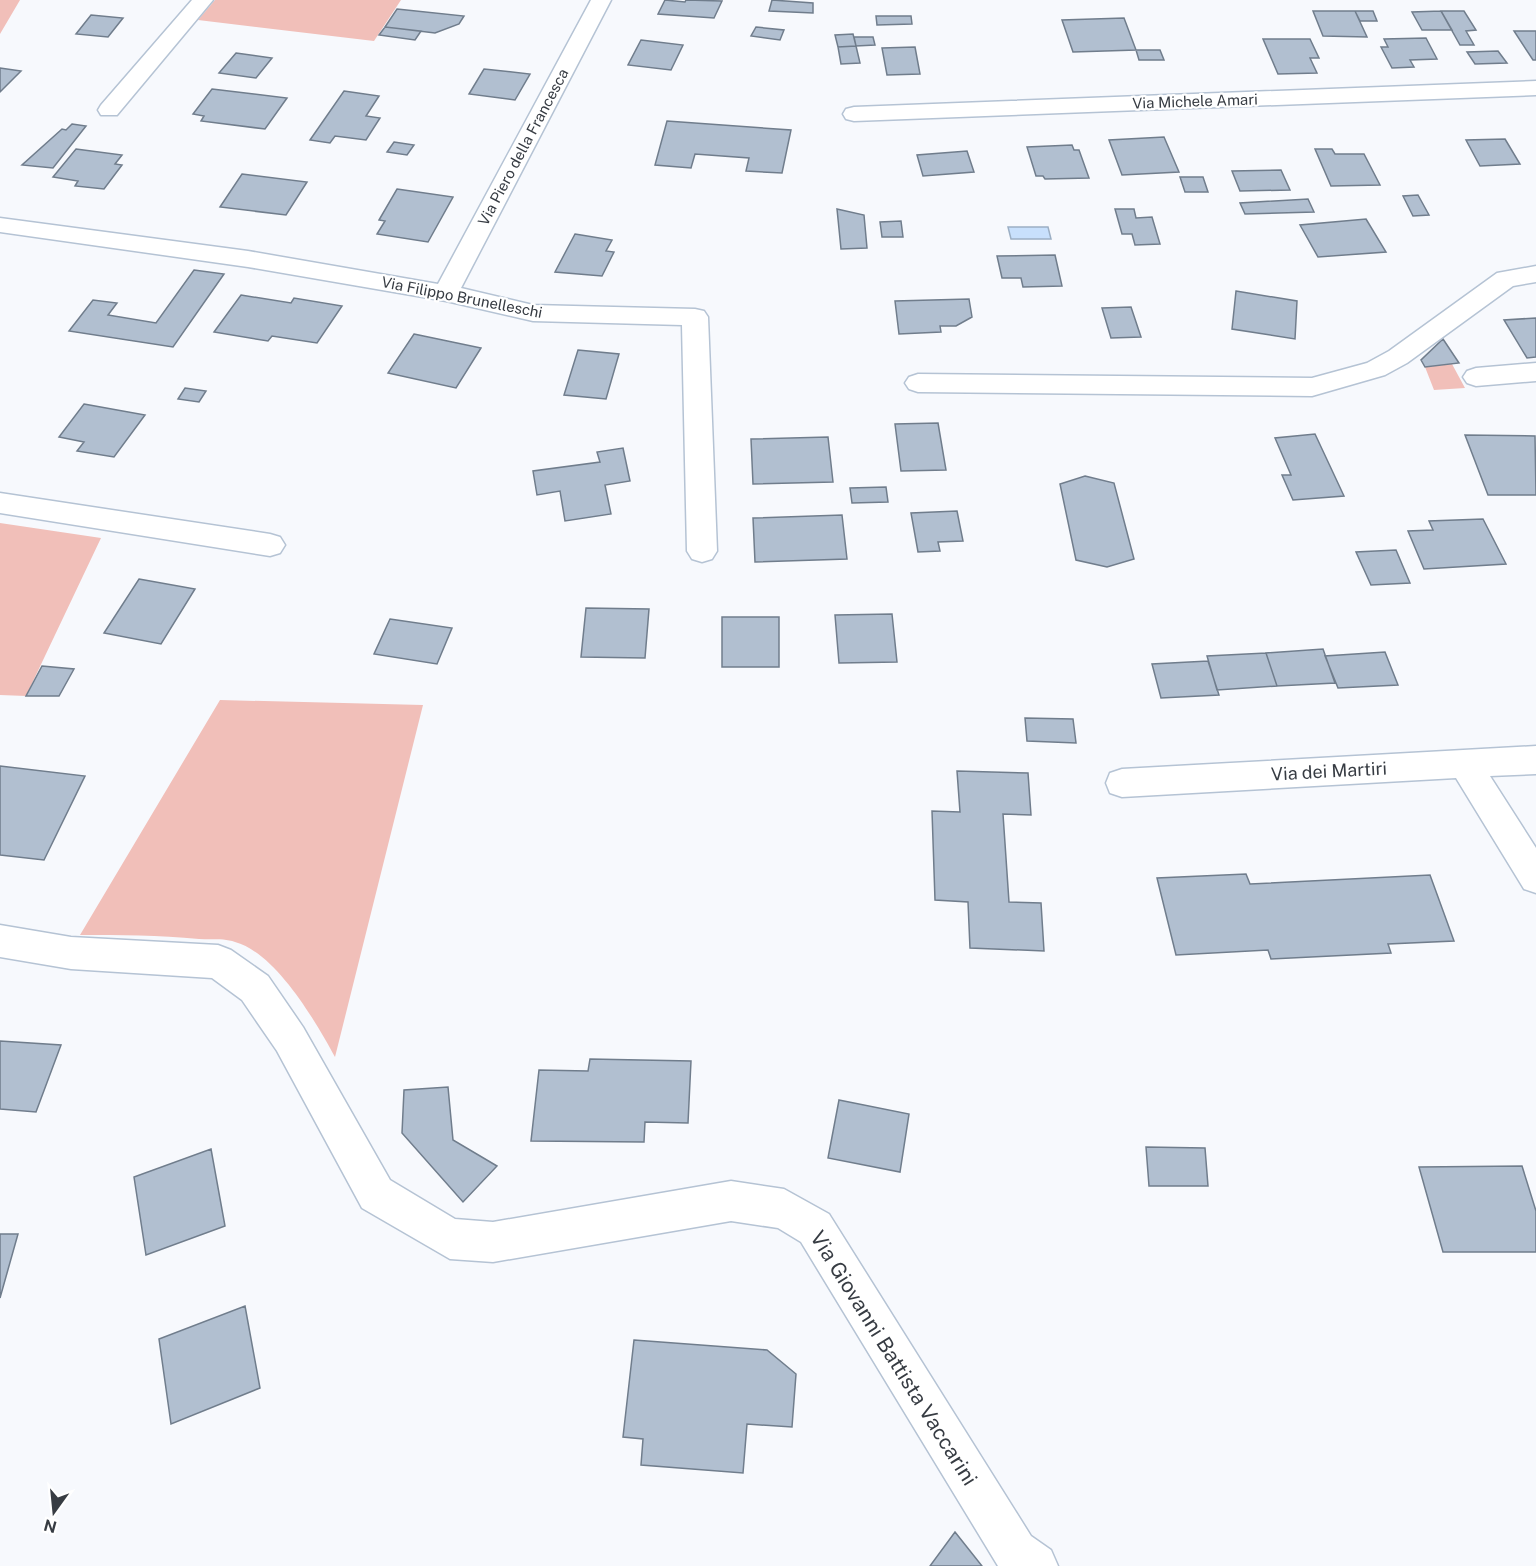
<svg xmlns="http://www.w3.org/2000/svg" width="1536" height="1566" font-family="'Public Sans',sans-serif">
<rect width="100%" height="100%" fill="#f7f9fd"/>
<path fill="#f1bfb9" d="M0 0H20L0 34Z
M215 0H401L374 41 198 20Z
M1452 364 1465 388 1434 390 1425 367Z
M0 523 101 538 26 696 0 695Z
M220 700 423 705 335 1057C316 1022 276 953 235 942 224 938 210 940 199 939 159 935 120 935 80 935Z"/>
<path fill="#c8e0fc" stroke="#9cafc4" stroke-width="1.5" d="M1008 227H1048L1051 239H1011Z"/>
<path fill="#b1bfd0" stroke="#707d8c" stroke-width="1.5" d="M665 0 685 2 686 0 722 1 714 18 658 14Z
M772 0 813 3V13L769 11Z
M397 9 464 16 459 24 435 33 385 27Z
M1313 11H1355L1367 37 1323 36Z
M1355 11H1373L1377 21H1360Z
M1441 11 1452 30H1422L1412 12Z
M1441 11H1464L1476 30 1466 31 1474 45H1460Z
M91 15 123 18 108 37 76 34Z
M876 16H911L912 24 877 25Z
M1124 18 1136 50 1073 52 1062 20Z
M385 27 421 31 415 40 379 35Z
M756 27 784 30 780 40 751 36Z
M1514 31H1536V60H1533Z
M853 34 856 46 838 47 835 35Z
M854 37H873L875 45 856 46Z
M1426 38 1437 59 1410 60 1414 67 1392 68 1381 47H1388L1384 39Z
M1263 39H1310L1319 58H1310L1317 73 1278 74Z
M641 40 683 45 671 70 628 65Z
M856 46 860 63 841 64 838 47Z
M915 47 920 74 887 75 882 48Z
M1136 50H1160L1164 60H1139Z
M1498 51 1507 63 1475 64 1467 52Z
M236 53 272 58 256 78 219 73Z
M0 68 21 71 0 92Z
M484 69 530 74 515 100 469 94Z
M212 89 287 98 265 129 201 121 204 116 193 114Z
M344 91 379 96 366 116 380 118 366 140 335 136 330 143 310 140Z
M667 121 791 130 782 173 746 171 749 158 695 154 691 168 655 165Z
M72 124 86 126 53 168 22 165 62 129 66 130Z
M1164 137 1179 172 1122 175 1109 140Z
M1505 139 1520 164 1480 166 1466 140Z
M394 142 414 145 407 155 387 152Z
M1072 145 1074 150H1079L1089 178 1045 179 1043 176H1036L1027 147Z
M76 149 122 155 115 164 122 165 104 189 75 186 78 181 53 177Z
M1315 149H1332L1335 154H1364L1380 185 1331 186Z
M967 151 974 172 923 176 917 155Z
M1281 170 1290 190 1240 191 1232 171Z
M242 174 307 182 286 215 220 207Z
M1180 177H1203L1208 192H1185Z
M397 189 453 197 428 242 377 234 385 221 379 220Z
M1418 195 1429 215 1413 216 1403 196Z
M1308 199 1314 212 1245 214 1240 203Z
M837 209 864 215 867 248 841 249Z
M1115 209H1134L1136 218 1152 217 1160 244 1135 245 1132 234H1122Z
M1366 219 1386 252 1318 257 1300 225Z
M901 221 903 237H882L880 222Z
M575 234 612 240 606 251 614 252 602 276 555 272Z
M1055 255 1062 286 1023 287 1021 278H1002L997 256Z
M194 270 224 274 173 347 69 331 93 300 117 303 108 315 156 323Z
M1236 291 1297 301 1295 339 1232 329Z
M241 295 291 303 294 298 342 306 317 343 272 336 268 341 214 332Z
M969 299 972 317 956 326H940L941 332 899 334 895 301Z
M1131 307 1141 337 1111 338 1102 308Z
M1536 318V357L1527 358 1504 320Z
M414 334 481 348 456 388 388 373Z
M1443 339 1459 363 1425 367 1421 360Z
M578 350 619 354 606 399 564 395Z
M185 388 206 391 199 402 178 399Z
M84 404 145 415 114 457 77 451 84 442 59 437Z
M938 423 946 470 901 471 895 424Z
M1315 434 1344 496 1293 500 1282 475H1291L1275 438Z
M1465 435 1535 436 1536 495H1488Z
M828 437 833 482 753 484 751 439Z
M623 448 630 481 605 485 611 514 565 521 560 491 537 495 533 471 600 462 597 452Z
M1085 476 1114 483 1134 559 1107 567 1076 560 1060 484Z
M886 487 888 502 852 503 850 488Z
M957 511 963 541 938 542 940 551 918 552 911 513Z
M842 515 847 559 755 562 753 518Z
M1483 519 1506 564 1424 569 1408 531 1433 530 1429 521Z
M1396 550 1410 583 1371 585 1356 552Z
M139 579 195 589 161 644 104 633Z
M586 608 649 609 645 658 581 657Z
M892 614 897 662 839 663 835 615Z
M722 617H779V667H722Z
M390 619 452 628 437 664 374 654Z
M1323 649 1335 683 1277 686 1266 653Z
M1385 652 1398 685 1338 688 1325 656Z
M1266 653 1277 686 1217 690 1207 656Z
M1208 661 1219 695 1161 698 1152 664Z
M42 666 74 669 59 696H26Z
M1025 718 1073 719 1076 743 1027 741Z
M0 766 85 776 44 860 0 855Z
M957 771 1028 773 1031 815 1003 814 1009 902 1041 903 1044 951 970 948 968 902 935 900 932 811 960 812Z
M1246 874 1250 884 1430 875 1454 941 1388 944 1391 953 1271 959 1268 950 1176 955 1157 878Z
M0 1041 61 1045 36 1112 0 1109Z
M590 1059 691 1061 688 1123 645 1122 644 1142 531 1141 539 1070 588 1071Z
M448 1087 453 1140 497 1166 463 1202 402 1133 404 1090Z
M839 1100 909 1114 900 1172 828 1158Z
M1146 1147 1205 1148 1208 1186H1149Z
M211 1149 225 1226 146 1255 134 1177Z
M1522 1166 1536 1211V1252H1443L1419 1167Z
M0 1234H18L0 1298Z
M245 1306 260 1388 171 1424 159 1339Z
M634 1340 767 1350 796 1374 792 1427 747 1424 743 1473 641 1465 643 1439 623 1437Z
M955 1532 982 1566H930Z"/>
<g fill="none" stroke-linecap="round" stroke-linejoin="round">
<defs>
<path id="street" d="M192 0H213L117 115H101L98 110 101 105Z
M591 0H611L461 288 533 305 695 309 704 311 708 317 717 551 712 559 702 562 692 559 687 551 682 325 533 321 446 301 248 267 0 232V218L248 251 438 284Z
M1536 81V95L854 121 846 119 843 114 846 109 854 107Z
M1536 266V282L1513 286 1407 363 1385 375 1312 396 918 392 909 389 905 383 909 377 918 374 1312 378 1367 363 1389 351 1497 273Z
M1536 363V381L1476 386 1467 383 1463 377 1467 371 1476 368Z
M0 493 270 534 280 537 285 545 280 553 270 556 0 513Z
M1536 746V774L1490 776 1536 848V893L1524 889 1456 778 1122 797 1110 793 1106 783 1110 773 1122 769Z
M0 925 71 937 218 945 231 950 268 976 303 1027 390 1180 455 1219 493 1222 731 1181 784 1189 829 1214 1031 1536 1051 1550 1058 1566H998L801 1242 778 1228 731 1221 493 1262 450 1259 362 1208 277 1051 242 1000 212 978 71 969 0 957Z"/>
</defs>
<use href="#street" stroke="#b5c3d4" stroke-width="3"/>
<use href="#street" fill="#fff" fill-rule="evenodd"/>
</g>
<g text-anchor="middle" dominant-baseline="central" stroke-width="4.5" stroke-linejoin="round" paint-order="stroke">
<g font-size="15" fill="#373c43" stroke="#fff">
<text transform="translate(1195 101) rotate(-2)">Via Michele Amari</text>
<text transform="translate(523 147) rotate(-62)">Via Piero della Francesca</text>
<text transform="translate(462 297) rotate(11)">Via Filippo Brunelleschi</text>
</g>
<g font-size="18" fill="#373c43" stroke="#fff">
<text transform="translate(1329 771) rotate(-3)">Via dei Martiri</text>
</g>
<g font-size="21" fill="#373c43" stroke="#fff">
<text transform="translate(894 1358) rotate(58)">Via Giovanni Battista Vaccarini</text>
</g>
</g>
<g transform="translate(54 1512) rotate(195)" stroke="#ffffff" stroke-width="4.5" paint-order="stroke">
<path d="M0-4.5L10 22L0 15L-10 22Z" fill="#373c43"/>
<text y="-9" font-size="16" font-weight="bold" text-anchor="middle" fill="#373c43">N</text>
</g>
</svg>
